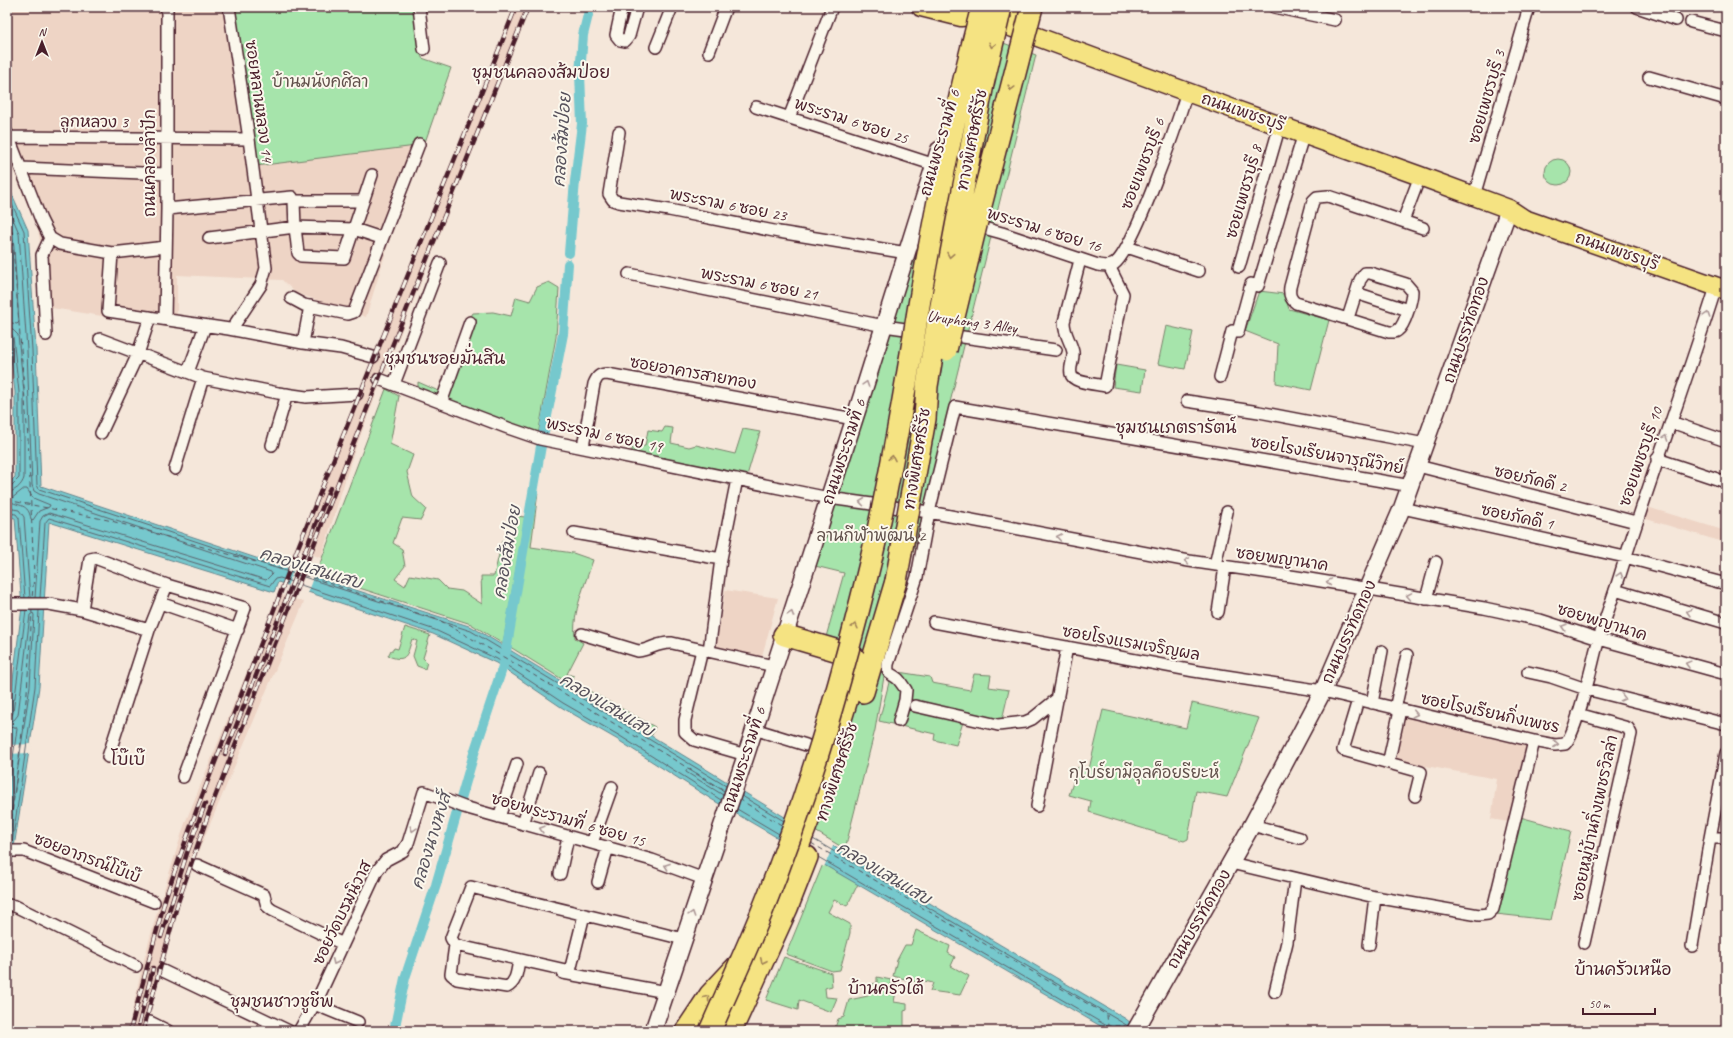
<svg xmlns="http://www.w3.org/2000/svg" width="1733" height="1038" font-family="Caveat,'Playpen Sans Thai',sans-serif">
<rect width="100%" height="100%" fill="#f5e7da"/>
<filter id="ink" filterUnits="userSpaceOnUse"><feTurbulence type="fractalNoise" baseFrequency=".025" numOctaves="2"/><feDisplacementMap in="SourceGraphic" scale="8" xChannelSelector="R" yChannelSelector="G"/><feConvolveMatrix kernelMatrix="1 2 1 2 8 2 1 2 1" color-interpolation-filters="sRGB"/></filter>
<g filter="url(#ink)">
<path fill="#eed4c5" d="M7 7H233L419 144 366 317 296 293 282 280 177 275V328L52 308 38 230 7 154Z
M514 7H530L377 392 352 458 321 558 301 550 334 456Z
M1647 507 1726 531V543L1643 518Z
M725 590 778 598 762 656 716 647Z
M279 594 304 602 183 888 158 971 144 1031H128L141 971 157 912 185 823Z
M1396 712 1533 742 1514 823 1491 819 1497 779 1393 760Z"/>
<path fill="#a6e4ab" stroke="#78826b" d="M233 7H416L422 58 451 68 424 145 256 166Z
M979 34 1036 55 888 653 875 730 845 849 790 816 845 642 826 637 844 573 815 566Z
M1545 172a13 13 0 1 1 26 0a13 13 0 1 1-26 0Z
M549 282 559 288 556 337 538 435 418 391V382L443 393 463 329 473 313 493 312 511 316 516 297 530 301 537 287Z
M1259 291 1284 294 1289 309 1329 320 1311 390 1276 383 1278 344 1245 331Z
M1166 326 1193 332 1185 369 1158 364Z
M1116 365 1145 370 1142 391 1113 387Z
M386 389 399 396 390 444 413 455 407 472 413 497 426 509 421 520 402 518 393 543 402 549 405 566 395 579 405 586 410 575 438 580 447 589 462 591 482 604 481 576H494L502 541 512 539 517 516 525 517 503 644 471 624 316 574Z
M665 427 673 428 671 443 689 447 696 445 735 454 743 429 760 432 746 479 631 455 633 446H645L648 430 662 432Z
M534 491 538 492 531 547 573 553 593 560C585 585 572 612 575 638L583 643 567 674 574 676 571 681 655 727 652 735 507 645Z
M405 627 430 635 423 658 427 662 425 669 417 666 413 656 417 641 412 639C407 655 407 663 388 656L391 650H393L394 648 398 649Z
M892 671 930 677 932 683 970 690 974 674 991 675 989 687 1009 690 1002 720 963 722 956 745 934 740 935 734 879 721Z
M1192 703 1259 718 1227 797 1196 791 1188 839 1184 841 1089 812 1091 801 1069 795 1078 767 1089 769 1103 710 1186 728Z
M1520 817 1571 831 1551 920 1496 914Z
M823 864 858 884 847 906 834 900 828 912 850 924V933L840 970 832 971 786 954Z
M916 930 950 946 948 953 955 957 951 966 969 976 960 995 930 991 933 983 920 980 917 982 893 976 897 960 905 945H911Z
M784 957 831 973 832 986 825 988 826 997 837 998 831 1012 799 1000 798 1010 766 1000Z
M877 977 891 980V984L897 986 894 1002 907 1004V1010L904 1011V1026H913V1031H834L838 1019 844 1017 849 1000 868 996 872 984 877 983Z"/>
<path fill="#76c8cd" stroke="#64848c" d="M7 183 28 230 36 349 41 486 277 565 472 627 816 836 1126 1019 1141 1031H1109L711 799 618 740 561 707 496 663 433 634 278 582 274 592 49 522 39 687 7 892V728L22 607 15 518 7 517V485L15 477V392L7 324Z"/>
<path fill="#f5e7da" d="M294 568 314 575 307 594 287 587Z
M32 744 31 753 7 754V745Z
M791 818 834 844 824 867 781 842Z"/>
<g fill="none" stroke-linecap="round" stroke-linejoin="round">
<path stroke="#5c636c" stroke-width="1" d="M7 193 24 231 32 350 37 485 39 489 276 568 471 631 726 786
M7 205 19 233 27 350 32 485 34 491 39 494 271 572 272 574 266 580 49 513 43 516 40 521 35 598
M7 220 13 234 19 322 17 324 7 322
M7 328 13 330 18 335 24 392V478C22 485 15 492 7 492
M7 333 11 334 13 337 19 392V478L11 486 7 487
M24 489H27L33 498 50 505 49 507 39 511 33 520 31 519C28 503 20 507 9 501Z
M7 508 19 510 24 517 30 598
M7 513 16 514 19 518 25 598
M40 598 45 523 49 518 270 586 275 579 280 578 435 630 497 659 563 703 620 736 721 800
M7 717 11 716 13 713 26 610
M7 722 14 720 18 715 30 615 33 613 34 615 30 686 7 841
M7 728 16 727 17 729 7 800
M723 795 686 772V770L688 769 724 791
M742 796 784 821
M737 809 779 834
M813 839 1128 1026
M12 844 35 687 39 610
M818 857 1107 1026 1110 1031"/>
<path stroke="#76c8cd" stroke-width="10" d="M569 253 575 181 582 124 580 74 583 35 590 7
M544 431 563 334 568 264
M394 1031 405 978 436 885 475 750 504 663 541 446"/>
<path stroke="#57525c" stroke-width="1" stroke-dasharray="5 4" stroke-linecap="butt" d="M7 224 12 234 28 438 34 575 32 599
M7 500 108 520 316 579 441 621 507 659 726 791
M739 799 783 826
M811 843 1107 1015 1108 1026H1125L1129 1029
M8 846 27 692 32 609"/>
<defs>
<path id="street" d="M229 7 249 139 266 268 261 285 235 324 234 330
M419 7 424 49
M622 7 616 35 620 40 625 41 629 36 637 7
M1274 7 1335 20
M1637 7 1676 20
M1691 22 1726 31
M656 47 672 7
M709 52 726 7
M1649 77 1726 99
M756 107 935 165
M789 118 832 7
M619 132 609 194 613 200 619 202 669 210 779 232 907 253
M7 133 41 220 50 238 60 244 112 253 166 247
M9 137 249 139
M21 168 166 174
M1474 196 1529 7
M294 201H363
M167 209 292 197 294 201 295 227 298 253 301 256 344 258 372 175
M1403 221 1420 176
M973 225 1002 233 1098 265C1103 266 1109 267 1114 264 1133 252 1178 121 1187 92
M209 238 295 227 354 229 381 238
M1127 247 1199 271
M112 253 108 311 229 329 303 343 341 348 373 357
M1080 260 1064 322C1064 334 1071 342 1073 352 1074 360 1069 367 1071 374 1072 383 1098 384 1105 386L1123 294 1109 266
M1239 267 1280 125
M629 274 884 326 1056 350
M1356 293 1408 310
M291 298 304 305 348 314 354 312 419 144
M1348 318 1360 280 1365 273H1370L1406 284 1412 291C1412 300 1405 325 1398 330 1395 333 1392 332 1389 332L1296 303C1290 299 1289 294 1290 287L1313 201 1317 197 1328 196 1423 228
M165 319 167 209V7
M46 335 42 255 50 238
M100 339 203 378 278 393 306 397 357 394
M303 343 310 306
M188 372 205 326
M1220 377 1232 331 1238 332 1251 284 1258 286 1304 133
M379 379 508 428 540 439 829 498 929 512 1189 561 1297 577 1484 608 1540 620 1599 639 1726 674
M394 384 440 263
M1187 401 1259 412 1425 444
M441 403 470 322
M1671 422 1726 441
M101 433 138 354 150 317
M272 445 287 394
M583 447 594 384C597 377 599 374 607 374L854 419
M1657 459 1726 482
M1418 466 1636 522
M175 469 203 378
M1402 508 1625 557 1726 584
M574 533 721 559
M1215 565 1227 512
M1615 590 1726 623
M1426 599 1436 562
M160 603 238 630
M7 604H49L82 610 149 630
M82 610 90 559 95 558 167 585 245 608 183 777
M1218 612 1225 567
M934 622 1194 671 1323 691 1534 741 1555 745 1565 744C1575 735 1591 670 1595 653 1602 626 1612 601 1620 575 1650 478 1686 383 1716 287
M582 634 638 651C651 650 657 642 672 643L774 666
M702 650 685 720V732L694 740 746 755
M709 651 721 559 737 479
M1528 672 1551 677 1586 689 1726 724
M1358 700 1343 750 1421 772 1415 796
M1372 703 1382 651
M915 706 998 725 1025 722 1032 719 1058 698
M1395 709 1407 655
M1578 714 1628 728 1631 734 1584 943
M899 721 905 700 906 690C903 686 901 682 898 679 890 672 887 676 888 664L917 577 929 512 955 407 1411 486
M754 729 806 745
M1390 755 1400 710
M108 757 149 630 167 585
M1037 806 1067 647
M499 817 517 764
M523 824 539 773
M1252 825 1300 838
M1710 838H1726
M592 843 612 787
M7 851H24L154 902
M1231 863 1375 897 1479 915 1488 914 1493 909 1534 741
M197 865 264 895 267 906 272 910 343 944
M560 874 568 837
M598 882 608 847
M7 905 15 906 136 966
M584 915 570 971 455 945 451 938 471 887C541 905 613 921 683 939
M455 945 451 974 457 979 507 987C517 982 517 970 519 960
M1369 945 1375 897
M1692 946 1710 838 1726 753
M163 971 289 1031
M563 973 666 992
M1275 992 1287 942 1295 879
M314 1004 358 1022
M150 1022 168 1031
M299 1031 319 996 377 871 386 860 403 851 408 843 424 792 464 807 652 860 704 879"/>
<path id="secondary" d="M653 1031 746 755 866 383 939 150
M1135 1031 1252 825 1323 691 1402 508 1509 209"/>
<path id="primary" d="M921 7 961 17 978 15
M966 7 978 15 1236 110 1420 176 1509 209 1524 219 1726 290
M1019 8 1024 32"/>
<path id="highway" d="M784 635 852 655 855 659 857 667 816 800 788 873
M863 692 896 581
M686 1031 710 995 740 963
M731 1031 787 908 807 857"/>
</defs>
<use href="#street" stroke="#4a1f2b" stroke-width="14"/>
<use href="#secondary" stroke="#4a1f2b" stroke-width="19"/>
<use href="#primary" stroke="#4a1f2b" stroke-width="21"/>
<use href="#highway" stroke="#4a1f2b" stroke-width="24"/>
<use href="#street" stroke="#fbf7ec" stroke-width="11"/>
<use href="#secondary" stroke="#fbf7ec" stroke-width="16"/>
<use href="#primary" stroke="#f5e382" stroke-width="18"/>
<use href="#highway" stroke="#f5e382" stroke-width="21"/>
<defs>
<path id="rail" d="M225 754 330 488
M161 937 187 853 205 804
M139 1024 153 968
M130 1031 166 896 197 809 297 550 516 7
M143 1031 178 902 208 815 374 391 528 7"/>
</defs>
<use href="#rail" stroke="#4a1f2b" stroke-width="4.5"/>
<use href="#rail" stroke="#fbf7ec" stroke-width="3" stroke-dasharray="9" stroke-linecap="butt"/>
<defs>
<path id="highway-bridge" d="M946 350 979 213 1032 7
M896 581 925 419 927 386 937 327 983 84 1001 7
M710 1031C727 992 745 953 761 914 812 788 849 657 879 525 895 452 907 379 919 305 936 205 956 105 982 7"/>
</defs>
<use href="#highway-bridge" stroke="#4a1f2b" stroke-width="24" stroke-linecap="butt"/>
<use href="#highway-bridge" stroke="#f5e382" stroke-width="21"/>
</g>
<defs><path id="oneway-chevron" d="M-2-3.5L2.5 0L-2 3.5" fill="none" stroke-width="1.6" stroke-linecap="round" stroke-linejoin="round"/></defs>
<g stroke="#a08156">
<use href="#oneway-chevron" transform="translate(992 45) rotate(103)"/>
<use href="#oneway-chevron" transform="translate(1011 88) rotate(105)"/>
<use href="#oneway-chevron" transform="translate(950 255) rotate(101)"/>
<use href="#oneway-chevron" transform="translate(892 458) rotate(-79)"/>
<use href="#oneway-chevron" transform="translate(855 626) rotate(-76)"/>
<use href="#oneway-chevron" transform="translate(763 961) rotate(115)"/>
<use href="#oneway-chevron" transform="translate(707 998) rotate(-54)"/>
</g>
<g stroke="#ab9695">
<use href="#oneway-chevron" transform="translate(1707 315) rotate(-72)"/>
<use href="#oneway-chevron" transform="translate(866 384) rotate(-72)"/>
<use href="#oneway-chevron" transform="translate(1665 438) rotate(-70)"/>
<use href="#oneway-chevron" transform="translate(862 502) rotate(-172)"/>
<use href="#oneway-chevron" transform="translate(1059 537) rotate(-169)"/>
<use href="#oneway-chevron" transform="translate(1187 561) rotate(-171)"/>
<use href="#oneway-chevron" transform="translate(1620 575) rotate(-73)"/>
<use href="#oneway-chevron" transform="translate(1329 582) rotate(-171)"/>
<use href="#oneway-chevron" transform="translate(1409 596) rotate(-170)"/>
<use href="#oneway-chevron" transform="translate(1689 612) rotate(-164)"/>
<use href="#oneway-chevron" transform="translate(791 614) rotate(-72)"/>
<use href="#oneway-chevron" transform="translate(1564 627) rotate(-163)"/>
<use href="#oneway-chevron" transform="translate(1688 664) rotate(-165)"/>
<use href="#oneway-chevron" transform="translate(1623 698) rotate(14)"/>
<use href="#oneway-chevron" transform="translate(1415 714) rotate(13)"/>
<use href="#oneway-chevron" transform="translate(1556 744) rotate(5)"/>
<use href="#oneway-chevron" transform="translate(413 829) rotate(107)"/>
<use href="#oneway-chevron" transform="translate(542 829) rotate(-164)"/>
<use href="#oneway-chevron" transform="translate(667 866) rotate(-160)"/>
<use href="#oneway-chevron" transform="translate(692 914) rotate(-72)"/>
<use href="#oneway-chevron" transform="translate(335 962) rotate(115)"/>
</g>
</g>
<g text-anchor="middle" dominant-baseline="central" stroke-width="4" stroke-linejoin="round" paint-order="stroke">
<g font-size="16" fill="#61504b" stroke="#fbf7ec">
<text x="320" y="82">บ้านมนังคศิลา</text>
<text x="871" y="536">ลานกีฬาพัฒน์ 2</text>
<text x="1144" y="773">กุโบร์ยามีอุลค็อยรียะห์</text>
</g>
<g font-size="16" fill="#4a1f2b" stroke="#fbf7ec">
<text transform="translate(1487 97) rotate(-74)">ซอยเพชรบุรี 3</text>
<text transform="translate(259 101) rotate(82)">ซอยหลานหลวง 14</text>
<text transform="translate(1243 112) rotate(19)">ถนนเพชรบุรี</text>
<text transform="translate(851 121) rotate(18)">พระราม 6 ซอย 25</text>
<text transform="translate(94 122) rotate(1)">ลูกหลวง 3</text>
<text transform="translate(972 140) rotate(-79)">ทางพิเศษศรีรัช</text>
<text transform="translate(940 143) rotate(-74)">ถนนพระรามที่ 6</text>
<text transform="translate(150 163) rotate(-90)">ถนนคลองลำปัก</text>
<text transform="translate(1143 164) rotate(-69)">ซอยเพชรบุรี 6</text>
<text transform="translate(1244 192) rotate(-74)">ซอยเพชรบุรี 8</text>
<text transform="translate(728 205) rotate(11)">พระราม 6 ซอย 23</text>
<text transform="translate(1044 230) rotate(17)">พระราม 6 ซอย 16</text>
<text transform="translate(1617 251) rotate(19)">ถนนเพชรบุรี</text>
<text transform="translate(759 284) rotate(11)">พระราม 6 ซอย 21</text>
<text transform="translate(972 322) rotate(8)">Uruphong 3 Alley</text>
<text transform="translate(1466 330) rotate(-71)">ถนนบรรทัดทอง</text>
<text transform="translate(693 373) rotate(10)">ซอยอาคารสายทอง</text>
<text transform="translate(604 435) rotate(12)">พระราม 6 ซอย 19</text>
<text transform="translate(844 452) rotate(-72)">ถนนพระรามที่ 6</text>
<text transform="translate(1327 455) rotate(10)">ซอยโรงเรียนจารุณีวิทย์</text>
<text transform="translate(1641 457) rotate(-71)">ซอยเพชรบุรี 10</text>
<text transform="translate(917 459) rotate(-81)">ทางพิเศษศรีรัช</text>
<text transform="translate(1530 479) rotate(13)">ซอยภัคดี 2</text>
<text transform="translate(1517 517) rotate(12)">ซอยภัคดี 1</text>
<text transform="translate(1282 559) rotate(8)">ซอยพญานาค</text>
<text transform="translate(1602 622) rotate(17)">ซอยพญานาค</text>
<text transform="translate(1349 632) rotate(-66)">ถนนบรรทัดทอง</text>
<text transform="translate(1131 643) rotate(10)">ซอยโรงแรมเจริญผล</text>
<text transform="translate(1490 713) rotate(12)">ซอยโรงเรียนกิ่งเพชร</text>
<text transform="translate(744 760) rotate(-72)">ถนนพระรามที่ 6</text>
<text transform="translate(837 772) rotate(-72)">ทางพิเศษศรีรัช</text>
<text transform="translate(1595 818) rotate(-78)">ซอยหมู่บ้านกิ่งเพชรวิลล่า</text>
<text transform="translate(568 820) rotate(16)">ซอยพระรามที่ 6 ซอย 15</text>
<text transform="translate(87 858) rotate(21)">ซอยอาภรณ์โบ๊เบ๊</text>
<text transform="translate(342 913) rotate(-64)">ซอยวัดบรมนิวาส</text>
<text transform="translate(1199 919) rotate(-60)">ถนนบรรทัดทอง</text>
</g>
<g font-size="17" fill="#4a1f2b" stroke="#fbf7ec">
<text x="541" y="72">ชุมชนคลองส้มป่อย</text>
<text x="445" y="358">ชุมชนซอยมั่นสิน</text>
<text x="1176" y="427">ชุมชนเภตรารัตน์</text>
<text x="128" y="759">โบ๊เบ๊</text>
<text x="1623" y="969">บ้านครัวเหนือ</text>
<text x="886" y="988">บ้านครัวใต้</text>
<text x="282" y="1001">ชุมชนชาวชูชีพ</text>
</g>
<g font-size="17" font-style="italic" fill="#57525c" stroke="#fbf7ec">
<text transform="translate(562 140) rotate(-86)">คลองส้มป่อย</text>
<text transform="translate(507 552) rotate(-80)">คลองส้มป่อย</text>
<text transform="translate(311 568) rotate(17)">คลองแสนแสบ</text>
<text transform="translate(607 705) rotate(31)">คลองแสนแสบ</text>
<text transform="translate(431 841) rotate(-73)">คลองนางหงส์</text>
<text transform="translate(884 873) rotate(31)">คลองแสนแสบ</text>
</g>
</g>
<rect width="1733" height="1038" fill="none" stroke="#fbf7ec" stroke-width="24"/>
<rect x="12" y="12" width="1709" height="1014" fill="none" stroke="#4a1f2b" stroke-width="1.5" filter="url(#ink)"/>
<g transform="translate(42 42)" stroke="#fbf7ec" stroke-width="3" paint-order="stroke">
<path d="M0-3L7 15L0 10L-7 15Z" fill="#4a1f2b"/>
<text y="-6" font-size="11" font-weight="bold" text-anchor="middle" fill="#4a1f2b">N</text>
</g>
<path d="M1583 1008v6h72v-6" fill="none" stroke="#4a1f2b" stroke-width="2"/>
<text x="1589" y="1008" font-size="12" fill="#4a1f2b" stroke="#fbf7ec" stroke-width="3" paint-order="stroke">50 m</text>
</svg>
